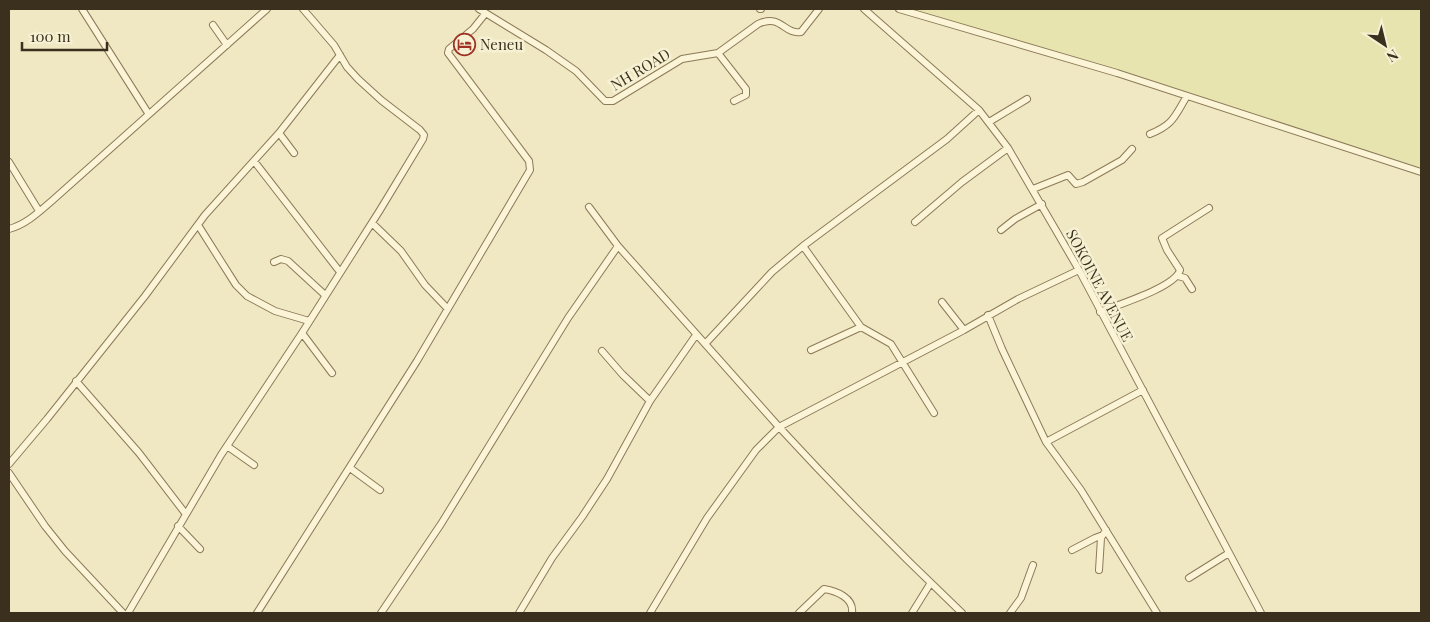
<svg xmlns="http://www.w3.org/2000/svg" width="1430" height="622" font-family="'Playfair Display',serif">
<rect width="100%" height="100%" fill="#f0e8c3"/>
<path fill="#e7e4b0" d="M906 9H1421V171Z"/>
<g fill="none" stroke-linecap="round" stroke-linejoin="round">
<defs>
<path id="minor" d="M82 9 148 113
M479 9 546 50 576 71 605 101H613L682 59 718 53 758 24C781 13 784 35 801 32L819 9
M760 9H761
M864 9 979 110 1008 148 1079 270 1261 613
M899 9 1117 73 1421 172
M213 25 227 45
M718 53 746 89V95L734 101
M989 122 1027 99
M279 133 294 153
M1150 134C1174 124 1174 117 1187 96
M254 161 340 272
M9 162 39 211
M1033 189 1068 175 1076 184 1083 182 1122 160 1132 149
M589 207 618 246 779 427 964 330 1018 299 1079 270
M915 222 962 182 1008 148
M372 223 401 251 425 285 447 308
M198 225 236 285 247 296 275 311 309 321
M9 229C27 224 40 211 54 199L267 9
M1001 230 1015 219 1042 204
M803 246 861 327 891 344 934 413
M274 262 281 259 288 261 325 295
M1178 276 1185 278 1192 289
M942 302 964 330
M1100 312C1117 305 1176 287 1180 270L1167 250 1162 238 1209 208
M988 315 1002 349 1046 442 1081 490 1157 613
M302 333 332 373
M705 344 772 272 803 246 947 139 979 110
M811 350 861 327
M602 351 622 374 650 401
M76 381 139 453 185 513
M1046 442 1143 390
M227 446 254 465
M9 464 47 419 145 296 205 215 279 133 340 55
M350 468 380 490
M9 473 45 526 65 551 123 613
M178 526 200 549
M1072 550 1095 538 1103 535
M1099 570 1101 538 1106 530
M1189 578 1229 553
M128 613 221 455 302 333 380 210 423 139 424 135 420 130 381 100 358 79 347 67 334 45 303 9
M257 613 417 361 530 170 529 161 448 53 449 49 473 29 485 14
M381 613 441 524 568 318 618 246
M519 613 552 558 582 517 607 479 650 401 696 335
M650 613 707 518 756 450 779 427C838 491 899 553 962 613
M799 613 824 589C837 591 854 598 852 613
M912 613 930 584
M1010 613 1021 598 1033 565"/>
</defs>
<use href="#minor" stroke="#8c7a59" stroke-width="8"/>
<use href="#minor" stroke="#fbf4d7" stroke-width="6"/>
</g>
<defs>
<symbol id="hotel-ring" viewBox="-11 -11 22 22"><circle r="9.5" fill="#f7f1d3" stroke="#9e3225" stroke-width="1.5"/><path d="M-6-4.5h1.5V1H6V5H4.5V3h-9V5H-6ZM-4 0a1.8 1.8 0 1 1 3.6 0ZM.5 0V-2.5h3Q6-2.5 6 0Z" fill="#9e3225"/></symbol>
</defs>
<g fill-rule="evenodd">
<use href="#hotel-ring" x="452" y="32" width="25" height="25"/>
</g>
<g text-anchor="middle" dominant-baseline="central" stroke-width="5" stroke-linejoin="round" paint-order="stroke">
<g font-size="15" fill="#3b2f1e" stroke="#f7f1d3" text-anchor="start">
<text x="480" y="44">Neneu</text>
</g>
<g font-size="15" fill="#3b2f1e" stroke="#f7f1d3">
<text transform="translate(640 69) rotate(-31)">NH ROAD</text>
<text transform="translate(1100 285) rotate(62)">SOKOINE AVENUE</text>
</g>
</g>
<rect width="1430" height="622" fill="none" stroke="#3b2f1e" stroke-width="20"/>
<g transform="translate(1385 45) rotate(145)" stroke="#f7f1d3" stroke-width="4" paint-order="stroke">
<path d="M0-4L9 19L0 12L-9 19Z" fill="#3b2f1e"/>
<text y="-8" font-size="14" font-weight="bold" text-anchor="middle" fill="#3b2f1e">N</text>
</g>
<path d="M22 42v8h85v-8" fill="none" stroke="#3b2f1e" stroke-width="2.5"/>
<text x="30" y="42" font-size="15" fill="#3b2f1e" stroke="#f7f1d3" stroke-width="4" paint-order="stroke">100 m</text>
</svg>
